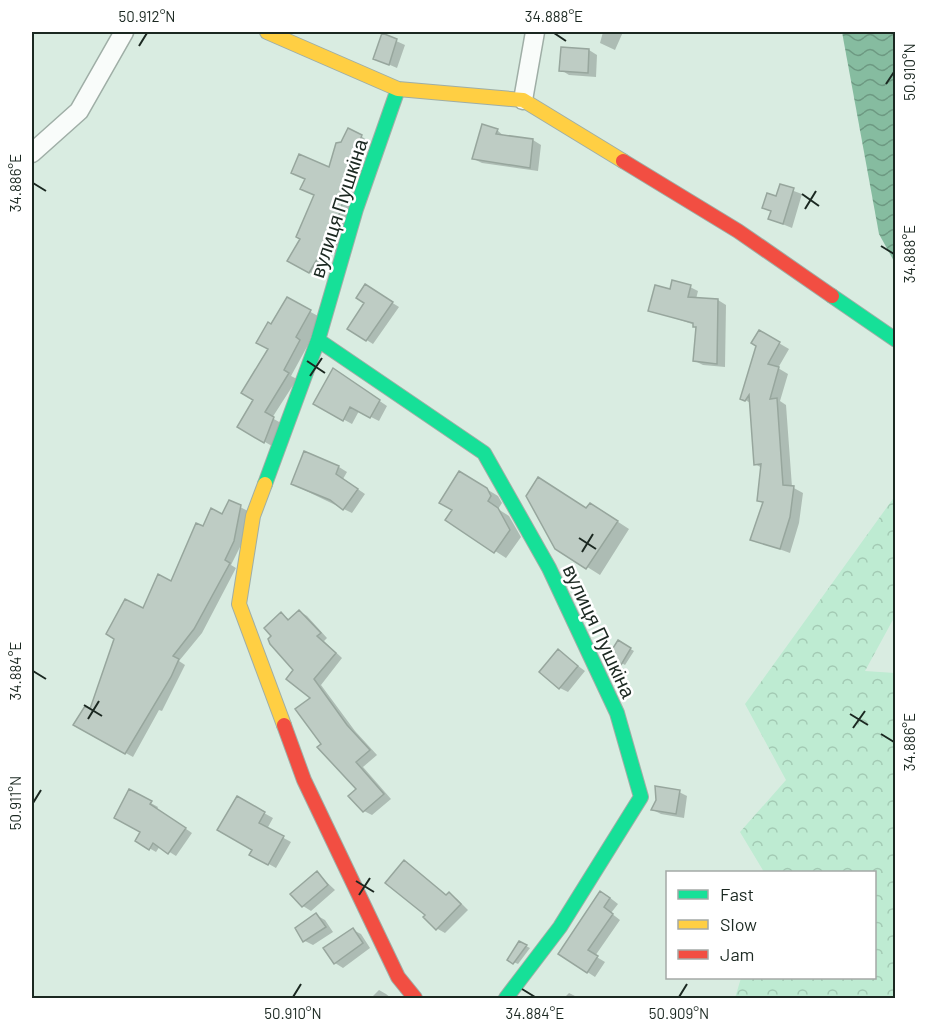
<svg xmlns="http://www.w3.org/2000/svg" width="927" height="1030" font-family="Barlow,sans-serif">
<defs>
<pattern id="forest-crowns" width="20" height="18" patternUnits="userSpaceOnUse" patternTransform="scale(1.5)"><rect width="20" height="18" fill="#beebd2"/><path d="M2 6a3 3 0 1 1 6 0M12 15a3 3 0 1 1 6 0" fill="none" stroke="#a3cab4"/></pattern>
<pattern id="water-waves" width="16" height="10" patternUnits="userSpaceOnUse" patternTransform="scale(1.5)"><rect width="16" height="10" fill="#86bca0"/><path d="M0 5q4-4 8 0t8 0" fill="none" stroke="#6d9982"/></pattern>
</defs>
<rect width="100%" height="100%" fill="#d9ece1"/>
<path fill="url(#forest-crowns)" d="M895 496V616L865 671 895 673V998H735L741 978H874V872H764L740 832 786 780 745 704Z"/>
<path fill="url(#water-waves)" d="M842 32H895V263L879 234Z"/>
<path fill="#0003" d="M603 32H623L615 50 600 43Z
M383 35 405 45 397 68 374 58Z
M589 50 597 55 596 77 569 75 561 70Z
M497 130 505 137 533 140 541 145 538 171 482 163 474 159Z
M361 136 368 141 335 254 330 252 316 276 289 260 302 239 330 169Z
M780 186 802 194 792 228 770 219 772 212 764 207 777 198Z
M690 287 698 291 696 299 718 300 726 305 725 367 703 365 695 361 698 328 695 325 650 310 671 291Z
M372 290 399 307 373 344 349 329Z
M287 299 318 316 308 345 291 376 297 379 272 418 281 423 272 446 239 427 255 400 270 349 272 326Z
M760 332 789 349 778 368 788 374 780 401 786 405 792 487 803 493 799 523 790 553 752 539 764 504 758 500 762 468 755 464 752 404 742 398Z
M341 375 387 406 379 421 359 411 352 424 315 404Z
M339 467 347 472 343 479 365 494 352 513 300 488Z
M460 473 498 496 502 503 498 509 509 516 521 537 506 558 447 520 454 510Z
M240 507 248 511 241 545 231 565 236 568 202 633 179 661 185 665 162 711 159 710 133 757 75 725 91 711 144 610 172 583 203 528Z
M587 510 603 512 629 529 600 575 557 548Z
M299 611 307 616 327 638 324 641 342 658 321 685 355 731 377 755 363 767 391 799 372 815 364 811 358 789 323 744 312 698 295 670 281 614 290 620Z
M618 642 634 651 625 665 610 656Z
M558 651 585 671 568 692 560 688Z
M129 791 158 807 157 809 192 833 176 856 160 846 156 852 137 841 142 832Z
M679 792 687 796 684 818 661 814 653 810Z
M237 798 273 818 267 829 291 842 276 868 251 854 254 850Z
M404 862 447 896 449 894 457 899 468 910 445 933 436 928 427 915Z
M317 873 335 890 311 911 303 906Z
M609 897 618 904 611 913 620 920 595 956 605 962 595 977 560 954Z
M316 915 325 920 333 932 313 945 305 941Z
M353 930 361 934 370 948 343 968 335 963Z
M520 943 530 948 518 964 509 960Z
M379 990 386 994 391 998H371Z
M569 993 579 998H564Z"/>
<path fill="#beccc4" stroke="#97a69d" stroke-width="1.5" d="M382 33 397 39 389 65 373 59Z
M561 47 589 49 588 73 559 71Z
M482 124 498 129 496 134 533 139 530 168 472 159Z
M348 128 362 135 345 184 348 185 328 251 323 249 309 273 287 261 300 239 296 237 314 195 300 189 305 179 291 173 299 154 329 167 336 143 341 142Z
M780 184 794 188 783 224 768 219 771 211 762 208 767 193 776 196Z
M672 280 691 285 688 297 718 299 717 364 693 361 696 327H693V323L648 311 655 285 670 289Z
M365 284 393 302 366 341 347 329 364 303 356 298Z
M287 297 311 310 296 337 300 340 284 370 289 373 265 412 274 417 264 443 237 427 253 400 241 393 268 349 256 343 268 322 271 324Z
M759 330 780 342 768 364 779 367 770 399 777 398 783 485 794 486 790 517 780 549 750 540 763 502 757 501 761 464 754 465 749 395 745 401 740 399 756 346 751 343Z
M333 368 380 400 370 418 350 407 343 421 313 404Z
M304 451 339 466 336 474 358 489 343 510 330 500 291 484Z
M459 471 487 488 491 496 488 501 498 508 510 530 494 553 445 520 452 510 439 503Z
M538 477 586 508 590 503 618 521 586 569 555 549 526 496Z
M229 500 241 505 234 541 225 560 230 563 194 629 173 656 179 659 171 677 125 754 73 725 85 706 90 709 114 639 106 634 125 599 143 608 158 574 171 581 196 523 203 526 211 508 222 514Z
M299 610 321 633 317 636 336 653 314 679 347 725 370 750 356 762 384 794 363 812 348 796 356 789 317 747 321 744 295 709 310 698 286 679 293 670 270 644 268 639 271 636 264 628 281 612 288 620Z
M618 640 631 648 621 665 608 656Z
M558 649 578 666 559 689 539 672Z
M655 786 680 790 676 814 651 810 656 800Z
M129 789 152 801 150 804 186 828 168 854 153 843 149 850 135 841 140 832 114 818Z
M237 796 265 812 259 823 284 836 268 865 249 855 252 850 217 830Z
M404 860 446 895 449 892 461 904 436 930 423 917 425 915 385 883Z
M317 871 328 885 302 907 290 894Z
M600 891 610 898 604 907 613 914 588 950 598 956 587 973 558 954Z
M316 913 326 927 303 942 295 928Z
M353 928 363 943 334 964 323 948Z
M519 941 527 945 513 964 507 960Z"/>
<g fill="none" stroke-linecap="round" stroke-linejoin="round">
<defs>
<path id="street" d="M523 100 535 32
M32 153 79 111 124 32"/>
<path id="fast" d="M832 296 896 340
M318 340 484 453 549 568 617 713 641 797 560 927 506 998
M265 484 318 340 356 209 398 89"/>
<path id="slow" d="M267 32 398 89 523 100 623 161
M265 484 253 516 239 604 284 725"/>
<path id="jam" d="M623 161 738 231 832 296
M284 725 304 780 398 977 415 998"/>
</defs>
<use href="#street" stroke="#9faea6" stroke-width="21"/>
<use href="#fast" stroke="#9faea6" stroke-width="16"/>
<use href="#slow" stroke="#9faea6" stroke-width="16"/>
<use href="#jam" stroke="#9faea6" stroke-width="16"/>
<use href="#street" stroke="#f9fcfa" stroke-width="18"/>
<use href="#fast" stroke="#16e098" stroke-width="14"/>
<use href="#slow" stroke="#ffcf43" stroke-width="14"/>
<use href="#jam" stroke="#f24e42" stroke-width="14"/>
</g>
<path fill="none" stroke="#1b2821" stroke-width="2" d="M554 33 566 41M139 46 147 33M886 84 894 72M33 183 46 191M802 194 819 206M805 209 816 191M881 246 894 254M307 361 325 373M310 376 322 358M579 538 596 549M582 552 593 534M33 671 46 679M84 705 102 716M850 714 868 725M88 719 99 701M853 728 865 711M881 734 894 742M33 803 41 790M356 881 374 892M359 895 370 878M522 989 535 997M293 997 301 984M679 997 687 984"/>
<g text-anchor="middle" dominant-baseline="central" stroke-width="5" stroke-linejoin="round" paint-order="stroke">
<g font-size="20" fill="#1b2821" stroke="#fff">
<text transform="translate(338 208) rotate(-72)">вулиця Пушкіна</text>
<text transform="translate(600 631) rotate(65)">вулиця Пушкіна</text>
</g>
</g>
<rect width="927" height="1030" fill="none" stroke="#ffffff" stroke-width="66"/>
<rect x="666" y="871" width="210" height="108" fill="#ffffff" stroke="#a4a9a6" stroke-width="1.5"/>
<rect x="678" y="890" width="30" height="9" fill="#16e098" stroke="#a4a9a6" stroke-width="1.5"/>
<text x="720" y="901" font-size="18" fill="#1b2821">Fast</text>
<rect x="678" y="920" width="30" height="9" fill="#ffcf43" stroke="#a4a9a6" stroke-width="1.5"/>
<text x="720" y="931" font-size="18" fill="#1b2821">Slow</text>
<rect x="678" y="950" width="30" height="9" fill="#f24e42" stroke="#a4a9a6" stroke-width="1.5"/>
<text x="720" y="961" font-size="18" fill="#1b2821">Jam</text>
<rect x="33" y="33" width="861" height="964" fill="none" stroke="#1b2821" stroke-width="2"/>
<g font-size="15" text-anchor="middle" fill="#1b2821">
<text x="147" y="22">50.912°N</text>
<text x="554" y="22">34.888°E</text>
<text transform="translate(910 72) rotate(-90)" y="5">50.910°N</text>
<text transform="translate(16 183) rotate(-90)" y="5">34.886°E</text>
<text transform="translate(910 254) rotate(-90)" y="5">34.888°E</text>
<text transform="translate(16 671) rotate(-90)" y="5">34.884°E</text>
<text transform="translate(910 742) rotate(-90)" y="5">34.886°E</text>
<text transform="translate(16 803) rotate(-90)" y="5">50.911°N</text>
<text x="293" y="1019">50.910°N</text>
<text x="535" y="1019">34.884°E</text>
<text x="679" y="1019">50.909°N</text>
</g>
</svg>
